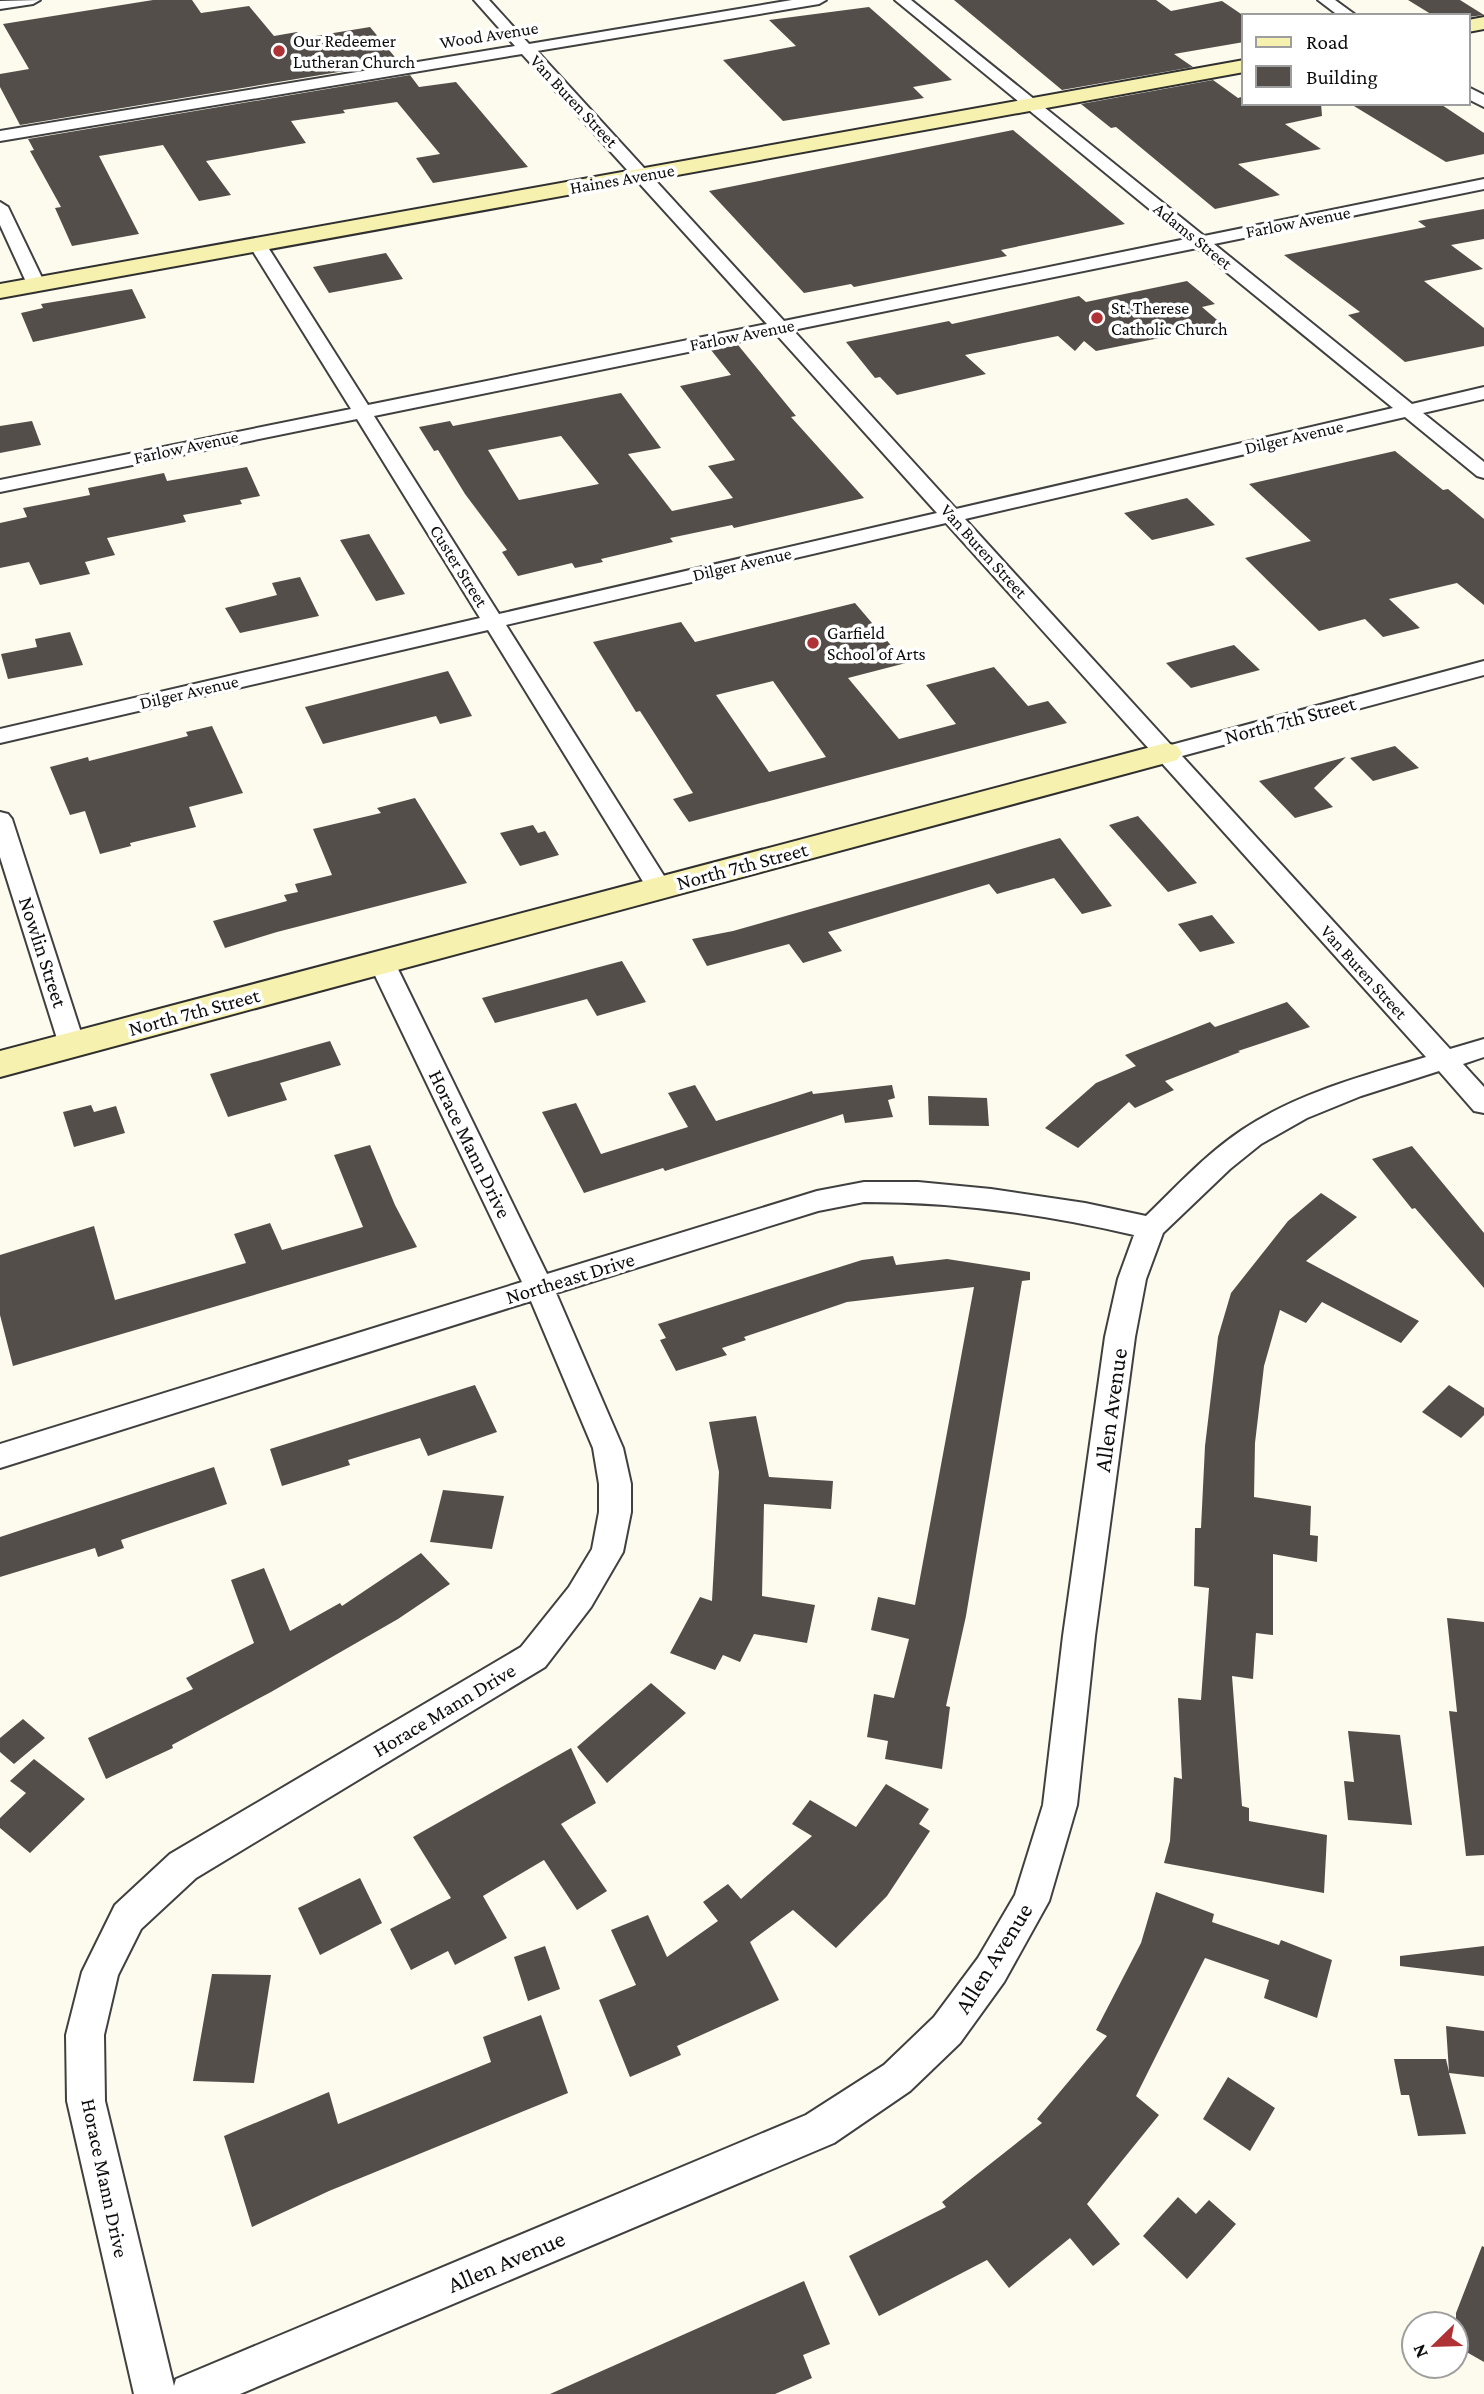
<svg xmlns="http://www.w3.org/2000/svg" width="1484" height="2394" font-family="'Crimson Pro',serif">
<rect width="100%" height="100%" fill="#fdfbee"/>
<path fill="#544e4a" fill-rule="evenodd" d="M153 0H192L201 13 249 6 274 36 297 32 303 38 370 27 399 62 20 125 0 87V74L29 69 3 24Z
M954 0H1156L1171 11 1222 1 1244 16V42L1174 54 1193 67 1062 90Z
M1408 0H1460L1484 15 1468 17 1434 16Z
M869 7 952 80 913 87 924 98 783 121 723 60 796 46 769 20Z
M410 75 419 87 456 82 528 167 433 183 416 158 440 154 397 102 343 110 345 113 291 121 306 143 206 161 231 195 199 201 163 145 99 156 139 234 72 246 55 208 61 207 30 151 34 150 28 139Z
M1213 80 1238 98 1244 96V103H1321L1322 116 1285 124 1321 149 1238 164 1280 195 1215 209 1116 127 1111 128 1081 104Z
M1349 103H1439L1484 133V154L1446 162Z
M1013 130 1125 224 1001 250 1007 256 854 287 851 284 804 293 709 191Z
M1484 209V239L1451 245 1483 269 1424 281 1484 328V346L1405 362 1348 315 1360 312 1284 255 1426 227 1418 221Z
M386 253 403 279 329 293 313 267Z
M1187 281 1215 304 1202 307 1223 325 1096 351 1084 341 1075 351 1058 336 965 355 986 374 897 395 880 377 875 378 846 342 949 321 952 324 1079 296 1086 302Z
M132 289 146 318 33 342 21 313 43 308 41 304Z
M738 345 796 416 791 417 864 498 734 528 732 525 670 538 673 542 601 559 603 562 575 568 572 563 518 576 502 552 507 550 465 494 438 450 434 451 419 427 450 421 453 426 621 393 661 448 628 454 672 511 733 498 708 466 735 460 680 386 731 375 711 350ZM561 436 599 484 519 500 488 450Z
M32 421 41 445 0 453V426Z
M1395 451 1443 490 1448 489 1484 519V605L1457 583 1389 599 1420 628 1383 637 1365 619 1319 631 1245 558 1311 541 1249 484Z
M247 467 260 496 240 500 242 504 183 515 186 522 107 538 115 555 85 562 90 574 40 585 29 562 0 568V523L27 517 23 508 90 495 88 488 164 473 167 481Z
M1187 498 1215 525 1152 540 1124 513Z
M369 534 405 594 376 601 340 540Z
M300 577 319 616 240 633 225 608 277 595 272 583Z
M855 603 906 663 848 678 899 739 956 724 926 685 994 667 1028 706 1048 701 1067 723 689 822 673 799 693 793 640 711 636 712 593 642 681 622 695 642ZM773 681 826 757 769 772 716 695Z
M70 632 83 665 8 679 1 654 37 647 35 639Z
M1234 645 1260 670 1191 688 1166 663Z
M448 671 472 716 440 724 436 716 323 744 305 707Z
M212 726 243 793 189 807 196 827 130 843 131 846 100 854 85 811 70 815 50 767 88 757 89 761 188 736 186 732Z
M1395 746 1419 768 1373 781 1350 758Z
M1346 757 1314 788 1333 807 1295 818 1259 781Z
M415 798 467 883 277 932 225 948 213 921 287 901 284 895 298 892 295 884 332 875 313 829 381 813 377 808Z
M1138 816 1163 844 1197 883 1168 892 1109 825Z
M533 825 538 833 545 831 559 855 520 866 500 833Z
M1060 838 1112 906 1082 914 1054 878 997 894 989 884 828 932 842 951 803 963 789 944 707 966 692 939 733 931Z
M1212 915 1235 943 1200 952 1178 924Z
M622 961 646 1002 597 1016 587 999 495 1023 482 998Z
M1287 1002 1310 1027 1238 1051 1240 1052 1165 1081 1174 1090 1135 1108 1129 1102 1078 1148 1045 1128 1096 1083 1136 1066 1125 1055 1210 1022 1215 1027Z
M330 1041 341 1065 280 1083 287 1100 228 1117 210 1074Z
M695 1085 716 1121 812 1091 813 1094 892 1085 895 1098 888 1100 893 1117 845 1123 843 1114 665 1171 663 1168 584 1193 542 1112 576 1103 601 1154 688 1127 668 1093Z
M928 1096 987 1098 989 1126 929 1125Z
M91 1105 94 1112 116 1106 125 1133 74 1147 63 1112Z
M370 1145 395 1205 417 1247 13 1366 0 1315V1255L94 1226 115 1300 246 1263 234 1234 270 1223 282 1250 363 1227 334 1155Z
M1412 1146 1484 1233V1288L1415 1208 1412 1209 1372 1159Z
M1321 1193 1357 1217 1306 1261 1419 1321 1401 1343 1322 1302 1306 1323 1280 1310 1264 1366 1255 1443 1254 1497 1311 1506 1310 1535 1318 1536 1317 1562 1273 1554V1635L1256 1633 1253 1679 1232 1676 1242 1806 1249 1808V1821L1327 1835 1324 1893 1164 1863 1170 1841 1174 1777 1182 1779 1178 1698 1201 1700 1209 1588 1194 1586 1195 1528H1201L1205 1446 1218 1337 1231 1293 1288 1221Z
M893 1256 896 1265 947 1259 1030 1272V1280L1022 1281 966 1616 946 1706 950 1707 942 1769 885 1759 888 1741 867 1737 874 1694 894 1698 909 1639 871 1630 878 1597 915 1605 974 1287 847 1302 744 1337 746 1340 722 1348 727 1355 676 1371 660 1340 666 1338 658 1324 862 1260Z
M475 1385 497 1432 428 1456 420 1438 348 1460 350 1465 282 1486 270 1449Z
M1449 1385 1484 1408V1415L1461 1438 1422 1412Z
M756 1416 769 1477 833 1481 831 1509 764 1504 762 1596 815 1605 807 1643 754 1634 740 1662 723 1655 715 1670 670 1653 700 1597 712 1601 719 1472 709 1422Z
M214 1467 227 1504 121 1540 124 1548 98 1557 95 1548 0 1577V1537Z
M443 1490 504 1496 492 1549 430 1542Z
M421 1553 450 1584 398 1619 271 1692 172 1745 173 1748 106 1779 88 1738 193 1689 186 1678 254 1643 231 1580 264 1568 290 1631 340 1603 342 1606Z
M1447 1618 1484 1622V1855L1466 1856 1449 1711 1457 1712Z
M651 1683 686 1713 607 1783 577 1747Z
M23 1719 45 1738 14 1764 0 1752V1738Z
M1348 1731 1400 1735 1412 1825 1348 1820 1344 1781 1354 1782Z
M571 1748 596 1803 561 1824 607 1891 577 1910 544 1860 483 1896 507 1938 455 1965 448 1951 411 1970 390 1929 451 1898 413 1837Z
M34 1759 85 1799 30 1853 0 1828V1818L26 1793 10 1781Z
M886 1784 929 1809 919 1824 930 1831 887 1896 836 1948 793 1910 750 1942 779 2000 677 2046 681 2055 630 2077 599 2000 636 1985 611 1930 648 1915 667 1957 718 1921 703 1902 728 1884 741 1899 812 1836 792 1824 810 1800 856 1827Z
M360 1878 382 1923 320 1955 298 1908Z
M1156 1892 1214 1914 1212 1922 1279 1945 1281 1940 1332 1960 1317 2018 1264 1998 1269 1980 1205 1958 1136 2096 1159 2115 1087 2204 1120 2244 1093 2266 1070 2238 1009 2288 987 2260 879 2316 849 2256 946 2207 942 2202 1042 2123 1037 2119 1107 2036 1096 2030 1141 1943Z
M545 1946 560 1989 528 2001 514 1957Z
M1484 1946V1976L1400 1966V1956Z
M212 1974 271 1975 254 2083 193 2081Z
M541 2015 568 2093 329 2191 252 2227 224 2136 329 2092 338 2124 491 2062 483 2037Z
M1446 2026 1484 2031V2077L1449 2073 1466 2134 1418 2136 1409 2095H1401L1394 2059H1446L1449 2072Z
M1228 2077 1275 2108 1250 2151 1203 2119Z
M1178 2197 1196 2214 1209 2200 1236 2224 1187 2279 1143 2236Z
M1482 2246 1484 2247V2362L1456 2346V2313Z
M804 2281 830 2344 803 2355 812 2378 775 2394H550Z"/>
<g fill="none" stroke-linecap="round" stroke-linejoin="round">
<defs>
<path id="street" d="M40 0 33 4 0 9V1Z
M474 0H489L529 44 792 0H826L819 4 537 51 784 321 1186 239 895 0H911L1204 236 1484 179V189L1214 244 1412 404 1484 387V399L1423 413 1484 462V478L1477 476 1405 417 965 519 1171 745 1484 661V675L1182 756 1450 1049 1484 1039V1057L1463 1064 1484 1087V1113L1474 1111 1439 1071 1361 1096 1307 1118 1261 1144 1230 1169 1163 1233 1146 1279 1135 1337 1095 1636 1077 1805 1049 1901 1004 1982 960 2043 910 2091 834 2143 240 2394H134L67 2101 66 2035 82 1972 115 1905 170 1854 521 1647 569 1587 592 1549 599 1512V1484L593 1448 531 1301 0 1468V1444L522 1282 369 963 373 957 382 955 391 957 395 963 547 1274 817 1191 864 1182H918L991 1189 1085 1203 1146 1216C1176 1187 1206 1154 1242 1130 1297 1093 1363 1076 1426 1057L946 523 506 625 671 887 668 893 659 895 650 893 488 630 0 743V729L480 618 357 419 0 492V480L351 409 249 245 252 241H264L368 405 767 324 522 54 0 141V131L515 46ZM1197 248 1393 408 956 509 793 330ZM776 334 937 513 499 614 374 416ZM864 1202C955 1202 1045 1214 1134 1235L1118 1279 1105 1337 1063 1636 1043 1805 1015 1895 978 1958 934 2017 884 2065 806 2115 176 2379 174 2386 105 2101 104 2035 118 1975 141 1929 196 1878 545 1667 591 1607 623 1552 631 1512V1484L623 1448 556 1293 818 1211Z
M1318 0H1335L1357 16H1339Z
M1468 87 1484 95V107L1468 99Z
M0 202 8 207 45 284 42 288 36 289 27 284 0 225Z
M0 812 8 814 12 819 85 1045 81 1051 72 1054 63 1051 59 1045 0 857Z"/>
<path id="secondary" d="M1484 17V29L1468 32V20Z
M1244 60V72L0 298V284Z
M1166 743 1177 746 1182 753 1177 760 0 1077V1051Z"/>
</defs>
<use href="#street" stroke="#404040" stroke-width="4"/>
<use href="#secondary" stroke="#2f2f2f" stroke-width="4"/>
<use href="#street" fill="#fff" fill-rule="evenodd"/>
<use href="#secondary" fill="#f7f1b0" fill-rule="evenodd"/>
</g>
<g fill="#af3336" stroke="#fff" stroke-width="2.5">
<circle cx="279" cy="51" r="7"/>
<circle cx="1097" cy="318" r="7"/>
<circle cx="813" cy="643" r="7"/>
</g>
<g text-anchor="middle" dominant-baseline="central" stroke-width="7" stroke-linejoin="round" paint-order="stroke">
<g font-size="18" fill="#0d0d0d" stroke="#fff">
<text transform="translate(489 35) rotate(-9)">Wood Avenue</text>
<text transform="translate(574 101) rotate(47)">Van Buren Street</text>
<text transform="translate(622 179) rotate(-10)">Haines Avenue</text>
<text transform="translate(1298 222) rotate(-11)">Farlow Avenue</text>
<text transform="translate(1193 236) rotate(39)">Adams Street</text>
<text transform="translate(742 335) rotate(-11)">Farlow Avenue</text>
<text transform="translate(1294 437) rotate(-13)">Dilger Avenue</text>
<text transform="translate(186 447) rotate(-12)">Farlow Avenue</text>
<text transform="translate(984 551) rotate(48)">Van Buren Street</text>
<text transform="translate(742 564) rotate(-13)">Dilger Avenue</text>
<text transform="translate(459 566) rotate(58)">Custer Street</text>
<text transform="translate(189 692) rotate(-13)">Dilger Avenue</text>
<text transform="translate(1364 972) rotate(48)">Van Buren Street</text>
</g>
<g font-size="18" fill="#0d0d0d" stroke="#fff" text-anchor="start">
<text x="293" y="41">Our Redeemer<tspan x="293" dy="21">Lutheran Church</tspan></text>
<text x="1111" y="308">St. Therese<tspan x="1111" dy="21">Catholic Church</tspan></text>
<text x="827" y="633">Garfield<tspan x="827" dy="21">School of Arts</tspan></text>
</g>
<g font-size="21" fill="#0d0d0d" stroke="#fff">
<text transform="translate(1290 720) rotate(-15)">North 7th Street</text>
<text transform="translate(742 866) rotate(-15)">North 7th Street</text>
<text transform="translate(43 952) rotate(72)">Nowlin Street</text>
<text transform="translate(194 1012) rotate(-15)">North 7th Street</text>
<text transform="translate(470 1144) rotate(64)">Horace Mann Drive</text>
<text transform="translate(570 1278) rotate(-17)">Northeast Drive</text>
<text transform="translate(444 1710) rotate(-31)">Horace Mann Drive</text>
<text transform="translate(105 2178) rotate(78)">Horace Mann Drive</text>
</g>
<g font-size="24" fill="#0d0d0d" stroke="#fff">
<text transform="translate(1110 1410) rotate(-82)">Allen Avenue</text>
<text transform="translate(993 1958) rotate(-58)">Allen Avenue</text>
<text transform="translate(506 2261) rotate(-23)">Allen Avenue</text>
</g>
</g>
<rect x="1242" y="14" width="228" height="91" fill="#ffffff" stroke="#9e9e9e" stroke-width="2"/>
<rect x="1256" y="37" width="35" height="10" fill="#f7f1b0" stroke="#9e9e9e" stroke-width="2"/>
<text x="1306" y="49" font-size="21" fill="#0d0d0d">Road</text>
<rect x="1256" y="66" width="35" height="21" fill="#544e4a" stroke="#9e9e9e" stroke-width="2"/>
<text x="1306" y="84" font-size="21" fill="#0d0d0d">Building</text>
<g transform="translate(1435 2345) rotate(247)"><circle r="33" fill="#ffffff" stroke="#9e9e9e" stroke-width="2"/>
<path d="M0-5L12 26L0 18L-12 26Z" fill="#af3336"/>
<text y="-10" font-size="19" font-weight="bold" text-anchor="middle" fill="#0d0d0d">N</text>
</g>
</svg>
